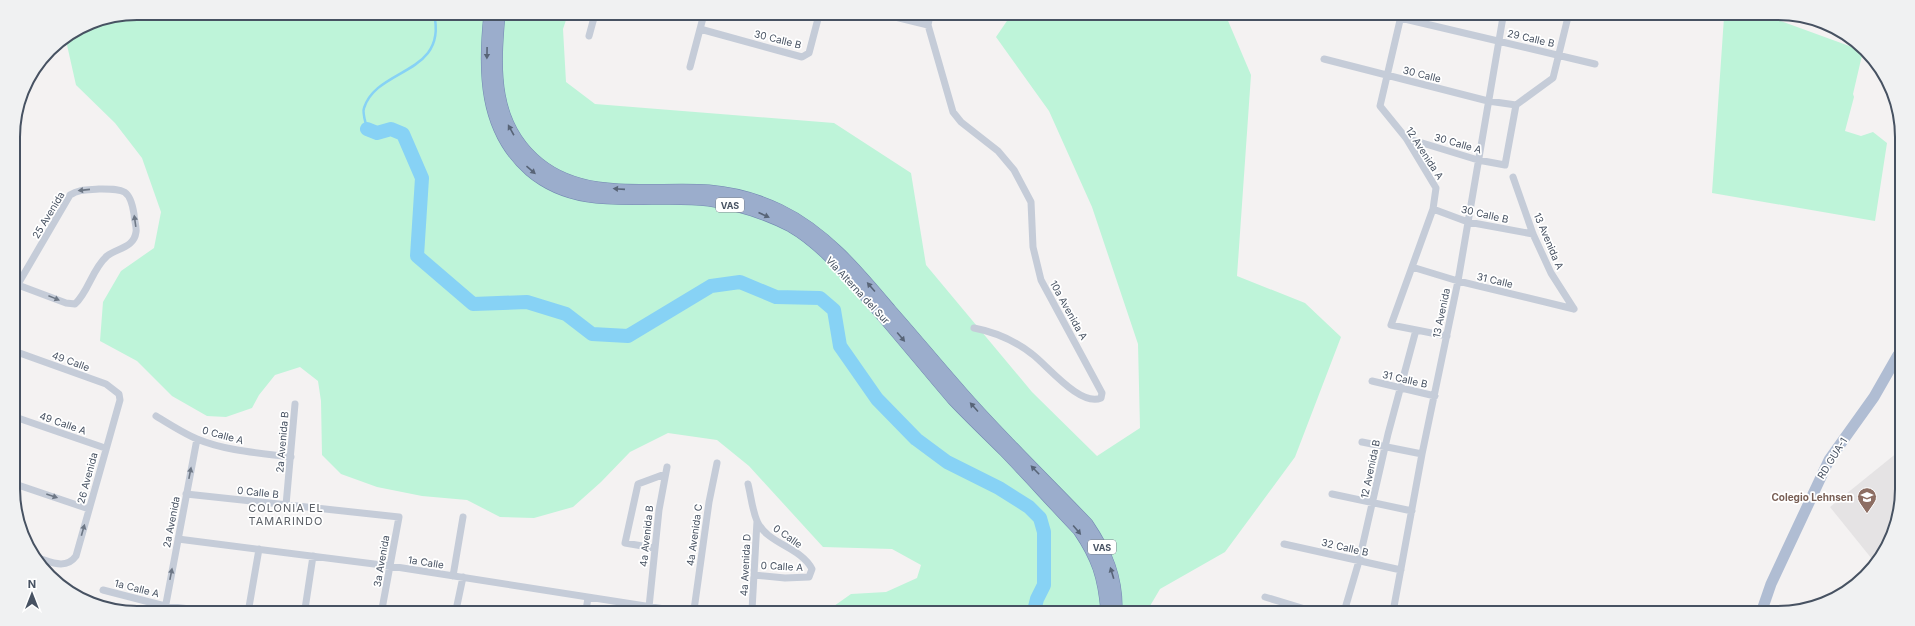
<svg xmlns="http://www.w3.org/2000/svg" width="1915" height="626" font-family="Inter,sans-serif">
<rect width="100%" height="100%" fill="#f4f2f2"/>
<path fill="#e5e3e4" d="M1898 452V521L1881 558 1876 564 1830 507Z"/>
<path fill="#bef4d9" d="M137 13 568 14 563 29 566 82 595 104 834 123 911 173 926 265 1032 392 1097 456 1140 428 1138 344 1092 207 1049 111 996 37 1011 15 1226 16 1251 75 1237 276 1305 303 1341 337 1295 457 1225 552 1160 589 1147 611 833 610 834 606 851 594 886 592 917 578 921 565 892 549 823 547 749 466 717 440 668 433 630 452 601 482 573 507 534 518 500 517 467 500 422 496 377 487 341 474 322 455 321 401 318 381 300 367 275 375 259 395 252 408 226 417 207 416 172 396 137 361 100 341 103 302 121 271 154 248 161 212 142 158 115 123 76 85 67 45 70 36 90 22Z
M1724 17H1770L1863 51 1853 94 1854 97 1845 131 1861 136 1873 132 1887 143 1875 221 1712 193Z"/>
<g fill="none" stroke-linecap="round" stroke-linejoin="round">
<path stroke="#87d2f5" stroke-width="2.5" d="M367 129C366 123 362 113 364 108 377 67 448 75 434 14"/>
<path stroke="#87d2f5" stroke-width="14" d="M367 129 377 133 391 129 403 134 422 178 417 256 473 304 527 302 566 314 592 334 628 336 711 286 740 282 776 297 820 298 834 310 840 346 877 399 916 439 947 462 999 488 1029 507 1040 518 1044 532V585L1037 599 1034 611"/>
<defs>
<path id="trunk" d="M490 14C484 70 484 130 530 170 581 214 649 192 709 200 737 204 766 213 791 226 819 242 843 270 864 294 894 328 923 364 953 399 970 417 988 434 1005 451 1030 477 1054 504 1079 530 1098 558 1104 577 1107 611
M499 14C494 70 491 125 539 164 586 202 653 187 709 191 733 193 758 200 779 210 825 232 858 272 890 310 914 337 936 364 960 391 1000 437 1045 480 1087 524 1106 552 1117 578 1116 611"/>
</defs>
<use href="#trunk" stroke="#7188b1" stroke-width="13"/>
<path stroke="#c5ccd8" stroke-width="7" d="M887 15 928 25
M930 15 928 25 953 112 961 122 998 151 1014 170 1031 202 1033 247 1041 280 1102 393 1101 398C1080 407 1047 365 1032 354 1014 340 995 332 974 328
M1392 16 1595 64
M1401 16 1380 106 1406 138 1436 188 1433 209 1391 325 1447 336
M700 29 802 57 809 53 819 15
M589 36 595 14
M1324 59 1488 101 1516 105
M690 67 704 14
M1406 138 1478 160 1505 165 1516 105 1553 78 1568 17
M1513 177 1533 234 1551 273 1574 309
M1433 209 1468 222 1533 234
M1412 267 1458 281 1574 309
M14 291 70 195C79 189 88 190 99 189 123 189 130 188 134 214 134 220 137 227 136 232 134 248 117 248 107 256 92 269 89 291 75 304L66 303 18 285
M14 351 106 384 119 394 120 400 76 556C66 570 51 562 38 558
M1372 381 1435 396
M156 416C169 424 183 433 197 439 226 451 260 453 291 457
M15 417 105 448
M1362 442 1422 454
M15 484 89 509
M748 484C751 496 752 509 757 521 767 544 801 547 812 569L809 577 785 578 754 575
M186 494 399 517 382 609
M1332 494 1412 511
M286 505 295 404
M178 539 390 566 671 610
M1284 544 1401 570
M654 548 625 543 638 484 665 474
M453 576 463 517
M103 590 165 606 190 609
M1265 597 1315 612
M249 607 259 549
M649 607 659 510 667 467
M165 609 197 439
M305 609 313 556
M456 610 463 577
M586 610 588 598
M694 610 709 502 717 463
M752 610 757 521
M1344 612 1359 561 1388 434 1416 330
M1393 612 1422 454 1458 281 1503 17"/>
<path stroke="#b0bdd3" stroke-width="11" d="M1761 613 1771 584 1829 460 1874 397 1898 355"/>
<use href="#trunk" stroke="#9badcc" stroke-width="12"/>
</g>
<defs><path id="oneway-solid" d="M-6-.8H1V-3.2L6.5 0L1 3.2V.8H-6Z"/></defs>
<g fill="#586477">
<use href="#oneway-solid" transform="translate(487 53) rotate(91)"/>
<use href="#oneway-solid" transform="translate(511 130) rotate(-119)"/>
<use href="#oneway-solid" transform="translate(531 170) rotate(41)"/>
<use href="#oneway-solid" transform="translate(619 189) rotate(-176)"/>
<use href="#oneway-solid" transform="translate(764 215) rotate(24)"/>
<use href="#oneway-solid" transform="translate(871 287) rotate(-131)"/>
<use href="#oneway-solid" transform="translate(901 337) rotate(50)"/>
<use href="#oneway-solid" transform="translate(974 407) rotate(-132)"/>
<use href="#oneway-solid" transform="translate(1035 470) rotate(-134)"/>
<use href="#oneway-solid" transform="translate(1077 530) rotate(50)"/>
<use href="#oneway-solid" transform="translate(1112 573) rotate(-107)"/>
</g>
<g fill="#6d7785">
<use href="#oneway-solid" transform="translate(84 190) rotate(174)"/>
<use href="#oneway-solid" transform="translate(135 221) rotate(-98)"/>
<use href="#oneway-solid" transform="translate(54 298) rotate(22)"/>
<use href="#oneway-solid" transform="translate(190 473) rotate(-79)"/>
<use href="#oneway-solid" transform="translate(52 496) rotate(19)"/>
<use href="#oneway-solid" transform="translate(83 530) rotate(-74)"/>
<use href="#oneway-solid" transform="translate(171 574) rotate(-79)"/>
</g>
<defs>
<symbol id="school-pin" viewBox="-11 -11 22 30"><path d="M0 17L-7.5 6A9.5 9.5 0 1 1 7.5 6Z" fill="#8d6e63" stroke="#fff"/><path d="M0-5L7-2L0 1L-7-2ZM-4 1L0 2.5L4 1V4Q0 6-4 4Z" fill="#fff"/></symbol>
</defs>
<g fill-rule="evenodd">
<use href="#school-pin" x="1856" y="486" width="22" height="30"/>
</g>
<g text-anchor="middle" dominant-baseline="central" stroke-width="3.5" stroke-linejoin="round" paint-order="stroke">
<g fill="#fff" stroke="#7e8691" stroke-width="1">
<rect x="716" y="198" width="28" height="14" rx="3"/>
<rect x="1088" y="540" width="28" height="14" rx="3"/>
</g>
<g font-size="9" font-weight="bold" fill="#475262">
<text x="730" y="205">VAS</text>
<text x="1102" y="547">VAS</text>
</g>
<g font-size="10" fill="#475262" stroke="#fff">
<text transform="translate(1531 38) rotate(13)">29 Calle B</text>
<text transform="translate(778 39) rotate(14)">30 Calle B</text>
<text transform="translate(1422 74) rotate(14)">30 Calle</text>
<text transform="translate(1458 143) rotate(16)">30 Calle A</text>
<text transform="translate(1425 153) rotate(57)">12 Avenida A</text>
<text transform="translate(1485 214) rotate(13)">30 Calle B</text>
<text transform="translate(48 215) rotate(-59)">25 Avenida</text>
<text transform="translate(1549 241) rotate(67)">13 Avenida A</text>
<text transform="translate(1495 280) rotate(13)">31 Calle</text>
<text transform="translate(858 290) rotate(47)">Vía Alterna del Sur</text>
<text transform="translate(1069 310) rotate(61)">10a Avenida A</text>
<text transform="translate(1441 313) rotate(-78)">13 Avenida</text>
<text transform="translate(71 361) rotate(20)">49 Calle</text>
<text transform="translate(1405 379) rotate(13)">31 Calle B</text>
<text transform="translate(63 423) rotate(19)">49 Calle A</text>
<text transform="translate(223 435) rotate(15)">0 Calle A</text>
<text transform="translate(282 442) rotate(-85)">2a Avenida B</text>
<text transform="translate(1832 458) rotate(-58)">RD GUA-1</text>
<text transform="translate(1370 469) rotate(-78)">12 Avenida B</text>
<text transform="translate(87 478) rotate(-75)">26 Avenida</text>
<text transform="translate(258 492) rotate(6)">0 Calle B</text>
<text transform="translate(171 522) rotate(-79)">2a Avenida</text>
<text transform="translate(694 535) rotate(-82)">4a Avenida C</text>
<text transform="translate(646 536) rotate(-84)">4a Avenida B</text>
<text transform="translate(788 536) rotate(35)">0 Calle</text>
<text transform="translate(1345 547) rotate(13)">32 Calle B</text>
<text transform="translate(381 561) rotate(-80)">3a Avenida</text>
<text transform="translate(426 562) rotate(9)">1a Calle</text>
<text transform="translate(745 565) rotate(-87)">4a Avenida D</text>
<text transform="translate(782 566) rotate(3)">0 Calle A</text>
<text transform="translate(137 588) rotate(14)">1a Calle A</text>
</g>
<g font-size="10" font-weight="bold" fill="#785e54" stroke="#fff" text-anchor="end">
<text x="1853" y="497">Colegio Lehnsen</text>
</g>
<g font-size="11" letter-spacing="1" fill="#5d6168" stroke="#fff">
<text x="286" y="508">COLONIA EL<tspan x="286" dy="13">TAMARINDO</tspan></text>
</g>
</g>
<path d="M0 0H1915V626H0ZM137 20H1778A117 117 0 0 1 1895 137V489A117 117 0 0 1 1778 606H137A117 117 0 0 1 20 489V137A117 117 0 0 1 137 20Z" fill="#f0f1f2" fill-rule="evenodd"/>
<path fill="none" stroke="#475262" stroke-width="2" d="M137 20H1778A117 117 0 0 1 1895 137V489A117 117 0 0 1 1778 606H137A117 117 0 0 1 20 489V137A117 117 0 0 1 137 20Z"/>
<g transform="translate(32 594)" stroke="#ffffff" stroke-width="3" paint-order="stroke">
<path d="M0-3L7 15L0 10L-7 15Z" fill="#475262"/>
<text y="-6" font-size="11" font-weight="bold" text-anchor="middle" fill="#475262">N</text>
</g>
</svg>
